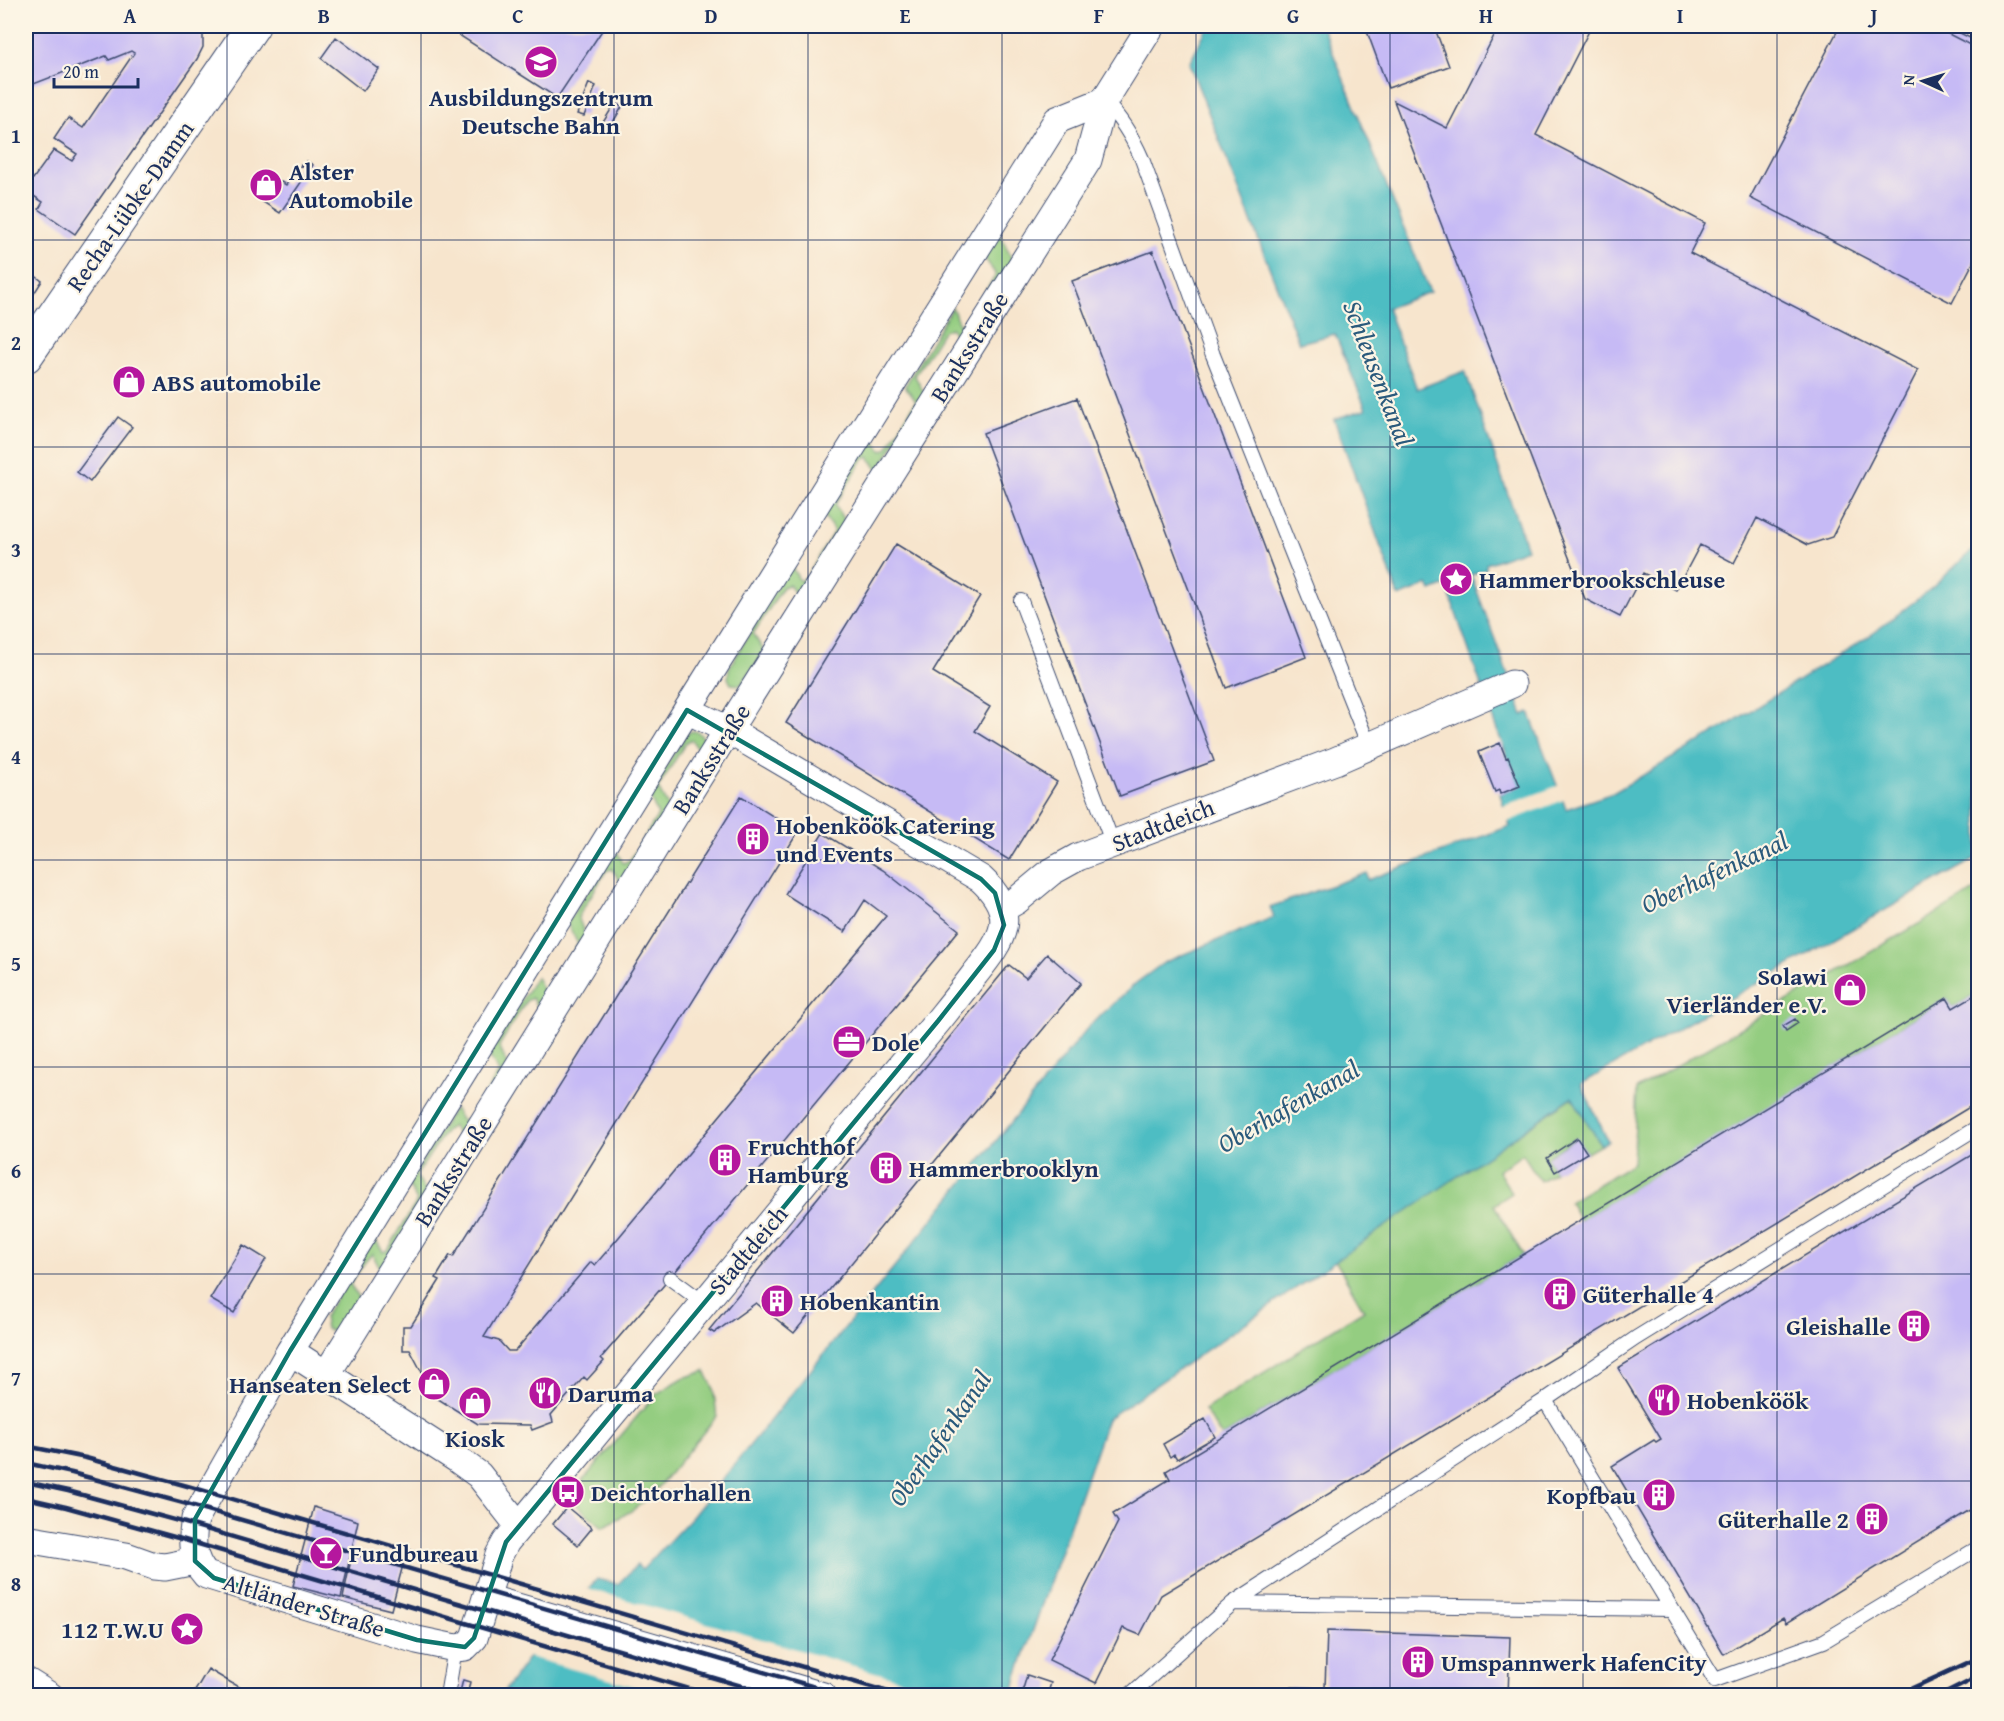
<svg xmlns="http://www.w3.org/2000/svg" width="2004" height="1721" font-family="'Gentium Book Plus',serif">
<rect width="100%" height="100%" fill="#fcf5e5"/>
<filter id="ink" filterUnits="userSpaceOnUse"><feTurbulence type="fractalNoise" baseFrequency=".0167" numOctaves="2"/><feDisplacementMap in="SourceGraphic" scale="12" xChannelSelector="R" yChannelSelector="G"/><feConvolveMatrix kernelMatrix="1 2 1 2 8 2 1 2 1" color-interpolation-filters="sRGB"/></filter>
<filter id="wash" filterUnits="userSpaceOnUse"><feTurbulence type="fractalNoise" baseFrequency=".008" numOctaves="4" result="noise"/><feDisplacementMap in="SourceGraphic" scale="24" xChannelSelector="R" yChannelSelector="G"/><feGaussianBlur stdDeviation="1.35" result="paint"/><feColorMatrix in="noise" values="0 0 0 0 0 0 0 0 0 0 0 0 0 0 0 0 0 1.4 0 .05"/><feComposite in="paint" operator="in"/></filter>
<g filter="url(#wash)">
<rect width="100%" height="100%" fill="#f7e5cd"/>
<path fill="#94cd81" stroke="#587e70" stroke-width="1.5" d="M999 232 1012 259 959 343 951 328 943 331 915 376 925 395 878 471 869 457 863 459 835 505 846 524 799 599 789 585 783 587 753 634 765 652 741 685 731 684 728 678 729 668 790 564 800 581 807 577 834 531 823 514 871 436 882 451 887 449 916 401 905 386 952 307 959 324 966 321 996 275 984 257Z
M692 731 698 732 706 741 701 756 692 740 686 742 658 788 669 808 622 885 612 869 606 871 578 917 587 939 540 1013 532 998 526 1001 499 1046 508 1066 461 1144 453 1126 446 1130 416 1176 428 1194 381 1270 372 1254 365 1262 350 1284 361 1302 337 1333 326 1329 324 1317 374 1237 383 1252 388 1250 417 1201 408 1184 454 1108 462 1121 471 1117 499 1072 488 1054 536 977 545 995 578 944 567 923 615 848 623 863 630 860 658 815 648 794 686 734Z
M1978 889V993L1953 1008 1947 998 1580 1221 1569 1202 1633 1163 1637 1089Z
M1573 1097 1601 1145 1587 1153 1576 1138 1547 1158 1555 1172 1540 1181 1523 1154 1498 1171 1512 1193 1494 1205 1523 1255 1222 1437 1204 1410 1364 1310 1335 1260Z
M705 1371 713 1387 717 1416 652 1495 633 1510 603 1527 568 1498 656 1394 683 1378Z"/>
<path fill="#4ebdc3" stroke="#347690" stroke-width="1.5" d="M1208 26H1322L1430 292 1387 308 1417 389 1465 371 1527 549 1486 564V569L1471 575 1523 715 1529 712 1566 809 1613 793 1728 725 1871 635 1933 587 1978 545V857L1581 1084 1608 1141 1601 1145 1572 1097 1107 1419 1017 1676 1013 1695 514 1696 505 1690 529 1657 597 1579 618 1584 637 1565 642 1570 692 1517 1089 1026 1136 983 1165 962 1274 917 1270 907 1367 873 1368 880 1510 826 1500 794 1519 786 1495 725 1446 585 1431 591 1428 585 1399 597 1334 419 1366 409 1335 334 1299 343 1189 63Z"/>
<path fill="#f7e5cd" d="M1560 785 1566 799 1507 822 1501 807Z
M586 1588 953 1695H664L526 1656Z"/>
<g id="blocks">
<path fill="#c6baf5" d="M40 26H203V47L197 59 75 234 39 209 43 202 26 191V181L29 176 33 179 54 150 72 161 77 154 54 139 68 118 83 128 134 53 131 51 109 60 106 56 26 87V31Z
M445 26H605L557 98Z
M1365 26H1434L1449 66 1388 88Z
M1499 26 1591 27 1536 135 1705 223 1690 253 1918 370 1832 537 1808 545 1757 518 1734 563 1700 545 1676 590 1643 573 1620 617 1585 599 1394 101 1447 128Z
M1840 26H1933L1978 49V253L1952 303 1750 198Z
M1946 26H1978V42Z
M336 37 379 69 363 91 321 58Z
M589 83 596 86 584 116 577 114Z
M615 103 622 107 609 129 602 124Z
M307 161 313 165 280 213 263 202 278 180 286 185 301 165 303 166Z
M1153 251 1306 657 1226 688 1072 281Z
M26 269 42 281 26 306Z
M1077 398 1214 761 1120 796 983 433Z
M118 417 132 427 90 482 77 472Z
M896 544 980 596 933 672 990 707 975 731 1057 782 1009 860 786 723Z
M1500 743 1506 758 1508 757 1520 786 1500 794 1499 790 1495 792 1479 752Z
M741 796 798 832 484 1337 499 1341 508 1351H515L591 1262 595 1265 619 1237 886 916 865 900 845 932 785 894 823 833 883 870 959 930 670 1278 601 1358 604 1361 587 1380 584 1377 551 1415 553 1422 532 1430 530 1425 478 1424 435 1397 410 1350H403V1326H411L440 1280 436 1278 450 1255 453 1257Z
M1047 954 1081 983 794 1333 756 1303 714 1333 709 1330 1009 965 1026 978Z
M1856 983 1859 988 1847 995 1845 991Z
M1978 993V1102L1161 1595 1140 1635 1123 1628 1096 1683 1049 1660 1118 1522 1113 1514 1170 1479 1166 1471 1947 998 1953 1008Z
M1795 1019 1798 1023 1786 1031 1783 1026Z
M1577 1138 1587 1153 1555 1172 1547 1158Z
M1978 1151V1505L1786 1623 1783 1618 1724 1654 1612 1466 1654 1440 1656 1442 1661 1439 1618 1368Z
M243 1245 266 1259 234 1313 210 1299Z
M1205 1419 1215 1437 1177 1459 1174 1454 1170 1457 1163 1444Z
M314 1507 358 1521 341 1598 293 1586Z
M567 1507 592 1528 578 1545 553 1524Z
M353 1550 404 1561 391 1610 343 1598Z
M1327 1631 1510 1637 1508 1696H1291V1687L1325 1688Z
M208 1669 245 1691 242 1696H192Z
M1027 1675 1051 1683 1047 1696H1021Z
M463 1680 470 1682 467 1696H459Z"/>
</g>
</g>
<g filter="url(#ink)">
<use href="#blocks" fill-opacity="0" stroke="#3c4a6f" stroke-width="1.5"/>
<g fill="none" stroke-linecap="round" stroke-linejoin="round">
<defs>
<path id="lane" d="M1104 101C1121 118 1132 136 1142 159L1213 355 1369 746
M1021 601 1113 844
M670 1278 704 1303
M1545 1400 1715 1680 1824 1641 1978 1548
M1233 1603 1672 1609
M447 1696 455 1648
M1129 1696 1233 1603 1545 1400 1636 1338 1978 1127"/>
<path id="street" d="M687 710 728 730 981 879C1020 915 1003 939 975 974 963 990 950 1006 938 1021L506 1542 499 1555 474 1638 465 1647 455 1648 417 1640 206 1575C191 1559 191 1540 195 1519L290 1351 687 710 1057 120 1104 101
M1002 909 1016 901 1051 872 1078 857 1335 761 1512 684
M290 1351 457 1459 479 1475 519 1526
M326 1375 728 730 1088 160 1104 101 1151 26
M26 1539 126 1556 154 1566 165 1567 195 1561
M486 1598 823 1696
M26 1681 50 1696"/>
<path id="secondary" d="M26 356 253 26"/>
</defs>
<use href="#lane" stroke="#3c4a6f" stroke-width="16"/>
<use href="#street" stroke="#3c4a6f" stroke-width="29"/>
<use href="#secondary" stroke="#3c4a6f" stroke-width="35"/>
<use href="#lane" stroke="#fff" stroke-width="14"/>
<use href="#street" stroke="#fff" stroke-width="27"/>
<use href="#secondary" stroke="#fff" stroke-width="33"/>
<path stroke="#1b2f5e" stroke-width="4.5" d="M26 1446 86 1458 191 1487 902 1696
M26 1463 72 1473 187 1504 846 1696
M26 1482 68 1491 182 1522 776 1696
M26 1498 66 1507 178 1538 713 1696
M1895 1696 1978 1658
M1940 1696 1978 1677"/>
</g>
</g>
<path fill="none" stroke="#0f766e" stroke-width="4.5" stroke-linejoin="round" d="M687 710 981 879 995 893 1004 925 994 950 938 1021 506 1542 474 1638 465 1647 417 1640 214 1578 195 1561V1519L290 1351Z"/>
<path fill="none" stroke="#1b2f5e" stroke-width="1.5" stroke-opacity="0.55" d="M227 26V1696M421 26V1696M614 26V1696M808 26V1696M1002 26V1696M1196 26V1696M1390 26V1696M1583 26V1696M1777 26V1696M26 240H1978M26 447H1978M26 654H1978M26 860H1978M26 1067H1978M26 1274H1978M26 1481H1978"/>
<defs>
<symbol id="university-disc" viewBox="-11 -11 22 22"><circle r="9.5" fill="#b5179e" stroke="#fcf5e5"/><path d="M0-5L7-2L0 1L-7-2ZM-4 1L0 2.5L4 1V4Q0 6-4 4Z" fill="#fff"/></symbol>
<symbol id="shop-disc" viewBox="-11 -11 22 22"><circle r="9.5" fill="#b5179e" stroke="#fcf5e5"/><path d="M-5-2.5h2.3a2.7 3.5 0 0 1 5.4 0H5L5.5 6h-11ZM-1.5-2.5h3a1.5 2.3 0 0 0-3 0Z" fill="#fff"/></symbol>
<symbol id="sight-disc" viewBox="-11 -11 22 22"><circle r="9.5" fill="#b5179e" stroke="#fcf5e5"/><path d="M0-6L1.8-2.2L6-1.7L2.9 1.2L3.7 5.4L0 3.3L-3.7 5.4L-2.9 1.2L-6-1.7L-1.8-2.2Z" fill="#fff"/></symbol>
<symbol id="building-disc" viewBox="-11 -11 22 22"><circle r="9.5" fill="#b5179e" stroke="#fcf5e5"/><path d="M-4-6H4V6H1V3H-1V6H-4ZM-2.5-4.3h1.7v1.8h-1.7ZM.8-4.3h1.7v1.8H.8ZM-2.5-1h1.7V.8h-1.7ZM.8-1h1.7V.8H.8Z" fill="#fff"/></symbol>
<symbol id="office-disc" viewBox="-11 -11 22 22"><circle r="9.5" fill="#b5179e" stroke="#fcf5e5"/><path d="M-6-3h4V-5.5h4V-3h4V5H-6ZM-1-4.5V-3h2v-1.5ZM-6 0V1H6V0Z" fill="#fff"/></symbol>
<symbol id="restaurant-disc" viewBox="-11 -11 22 22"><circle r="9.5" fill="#b5179e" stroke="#fcf5e5"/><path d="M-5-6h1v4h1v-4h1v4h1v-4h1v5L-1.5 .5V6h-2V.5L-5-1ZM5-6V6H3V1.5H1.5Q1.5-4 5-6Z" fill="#fff"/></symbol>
<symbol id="bus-disc" viewBox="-11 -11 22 22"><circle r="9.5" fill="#b5179e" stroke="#fcf5e5"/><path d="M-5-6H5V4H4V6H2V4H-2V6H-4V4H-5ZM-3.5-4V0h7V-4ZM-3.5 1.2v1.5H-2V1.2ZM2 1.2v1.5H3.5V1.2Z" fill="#fff"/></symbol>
<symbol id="bar-disc" viewBox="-11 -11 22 22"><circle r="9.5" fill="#b5179e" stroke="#fcf5e5"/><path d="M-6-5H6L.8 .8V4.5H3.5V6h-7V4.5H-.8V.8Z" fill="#fff"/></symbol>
</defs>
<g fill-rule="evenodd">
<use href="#university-disc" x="522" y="43" width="38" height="38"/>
<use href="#shop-disc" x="247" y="166" width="38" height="38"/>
<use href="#shop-disc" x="110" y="363" width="38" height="38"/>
<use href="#sight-disc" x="1437" y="560" width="38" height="38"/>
<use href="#building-disc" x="734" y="820" width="38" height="38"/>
<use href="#shop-disc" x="1831" y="971" width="38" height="38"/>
<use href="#office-disc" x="830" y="1023" width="38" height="38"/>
<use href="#building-disc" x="706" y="1141" width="38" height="38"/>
<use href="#building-disc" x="867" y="1149" width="38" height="38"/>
<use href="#building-disc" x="1541" y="1275" width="38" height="38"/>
<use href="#building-disc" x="758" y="1282" width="38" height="38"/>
<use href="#building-disc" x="1895" y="1307" width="38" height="38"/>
<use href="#shop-disc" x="415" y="1365" width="38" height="38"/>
<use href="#restaurant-disc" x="526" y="1374" width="38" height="38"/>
<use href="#restaurant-disc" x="1645" y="1381" width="38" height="38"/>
<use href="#shop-disc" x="456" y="1384" width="38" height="38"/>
<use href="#bus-disc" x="549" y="1473" width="38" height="38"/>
<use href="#building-disc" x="1640" y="1476" width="38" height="38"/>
<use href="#building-disc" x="1853" y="1500" width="38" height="38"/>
<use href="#bar-disc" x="307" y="1534" width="38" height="38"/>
<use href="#sight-disc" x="168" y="1610" width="38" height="38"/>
<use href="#building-disc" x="1399" y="1643" width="38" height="38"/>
</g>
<g text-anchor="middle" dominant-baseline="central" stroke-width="4.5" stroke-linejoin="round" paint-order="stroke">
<g font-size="24" font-weight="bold" fill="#1b2f5e" stroke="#fcf5e5" text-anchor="start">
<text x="541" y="97" text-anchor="middle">Ausbildungszentrum<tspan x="541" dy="28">Deutsche Bahn</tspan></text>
<text x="289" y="171">Alster<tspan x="289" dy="28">Automobile</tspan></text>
<text x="152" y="382">ABS automobile</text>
<text x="1479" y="579">Hammerbrookschleuse</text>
<text x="776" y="825">Hobenköök Catering<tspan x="776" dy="28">und Events</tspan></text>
<text x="1827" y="976" text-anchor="end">Solawi<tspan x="1827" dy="28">Vierländer e.V.</tspan></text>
<text x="872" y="1042">Dole</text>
<text x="748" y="1146">Fruchthof<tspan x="748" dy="28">Hamburg</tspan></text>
<text x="909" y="1168">Hammerbrooklyn</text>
<text x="1583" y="1294">Güterhalle 4</text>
<text x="800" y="1301">Hobenkantin</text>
<text x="1891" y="1326" text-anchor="end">Gleishalle</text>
<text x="411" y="1384" text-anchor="end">Hanseaten Select</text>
<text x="568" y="1393">Daruma</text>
<text x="1687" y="1400">Hobenköök</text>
<text x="475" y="1438" text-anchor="middle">Kiosk</text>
<text x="591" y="1492">Deichtorhallen</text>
<text x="1636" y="1495" text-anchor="end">Kopfbau</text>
<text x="1849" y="1519" text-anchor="end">Güterhalle 2</text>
<text x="349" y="1553">Fundbureau</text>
<text x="164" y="1629" text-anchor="end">112 T.W.U</text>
<text x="1441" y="1662">Umspannwerk HafenCity</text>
</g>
<g font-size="24" fill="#1b2f5e" stroke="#fcf5e5">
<text transform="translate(130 206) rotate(-55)">Recha-Lübke-Damm</text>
<text transform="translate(969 347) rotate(-58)">Banksstraße</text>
<text transform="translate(711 759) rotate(-58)">Banksstraße</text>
<text transform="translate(1163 825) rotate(-21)">Stadtdeich</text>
<text transform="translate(453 1171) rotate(-58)">Banksstraße</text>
<text transform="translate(748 1250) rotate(-50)">Stadtdeich</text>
<text transform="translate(304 1605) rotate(17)">Altländer Straße</text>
</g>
<g font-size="26" font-style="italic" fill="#2a5a7c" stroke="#fcf5e5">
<text transform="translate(1379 373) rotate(69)">Schleusenkanal</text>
<text transform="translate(1714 872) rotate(-25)">Oberhafenkanal</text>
<text transform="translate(1288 1106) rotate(-30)">Oberhafenkanal</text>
<text transform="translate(939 1438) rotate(-55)">Oberhafenkanal</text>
</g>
</g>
<rect width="2004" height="1721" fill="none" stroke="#fcf5e5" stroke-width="66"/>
<g transform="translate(1923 81) rotate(274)" stroke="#fcf5e5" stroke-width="4.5" paint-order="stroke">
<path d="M0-4.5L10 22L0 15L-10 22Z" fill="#1b2f5e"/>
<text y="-9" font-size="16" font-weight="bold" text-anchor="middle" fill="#1b2f5e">N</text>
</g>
<path d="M54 78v9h84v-9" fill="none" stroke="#1b2f5e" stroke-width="3"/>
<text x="63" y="78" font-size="18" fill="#1b2f5e" stroke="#fcf5e5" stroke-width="4.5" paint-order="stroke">20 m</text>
<rect x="33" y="33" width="1938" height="1655" fill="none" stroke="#1b2f5e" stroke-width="2"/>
<g font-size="20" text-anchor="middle" font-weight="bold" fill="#1b2f5e">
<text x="130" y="23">A</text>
<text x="324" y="23">B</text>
<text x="518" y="23">C</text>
<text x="711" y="23">D</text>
<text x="905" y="23">E</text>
<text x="1099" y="23">F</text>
<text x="1293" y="23">G</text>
<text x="1486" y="23">H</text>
<text x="1680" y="23">I</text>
<text x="1874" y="23">J</text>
<text x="16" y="143">1</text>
<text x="16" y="350">2</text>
<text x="16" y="557">3</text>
<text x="16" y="764">4</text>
<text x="16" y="971">5</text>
<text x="16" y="1178">6</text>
<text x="16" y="1385">7</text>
<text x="16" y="1591">8</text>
</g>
</svg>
